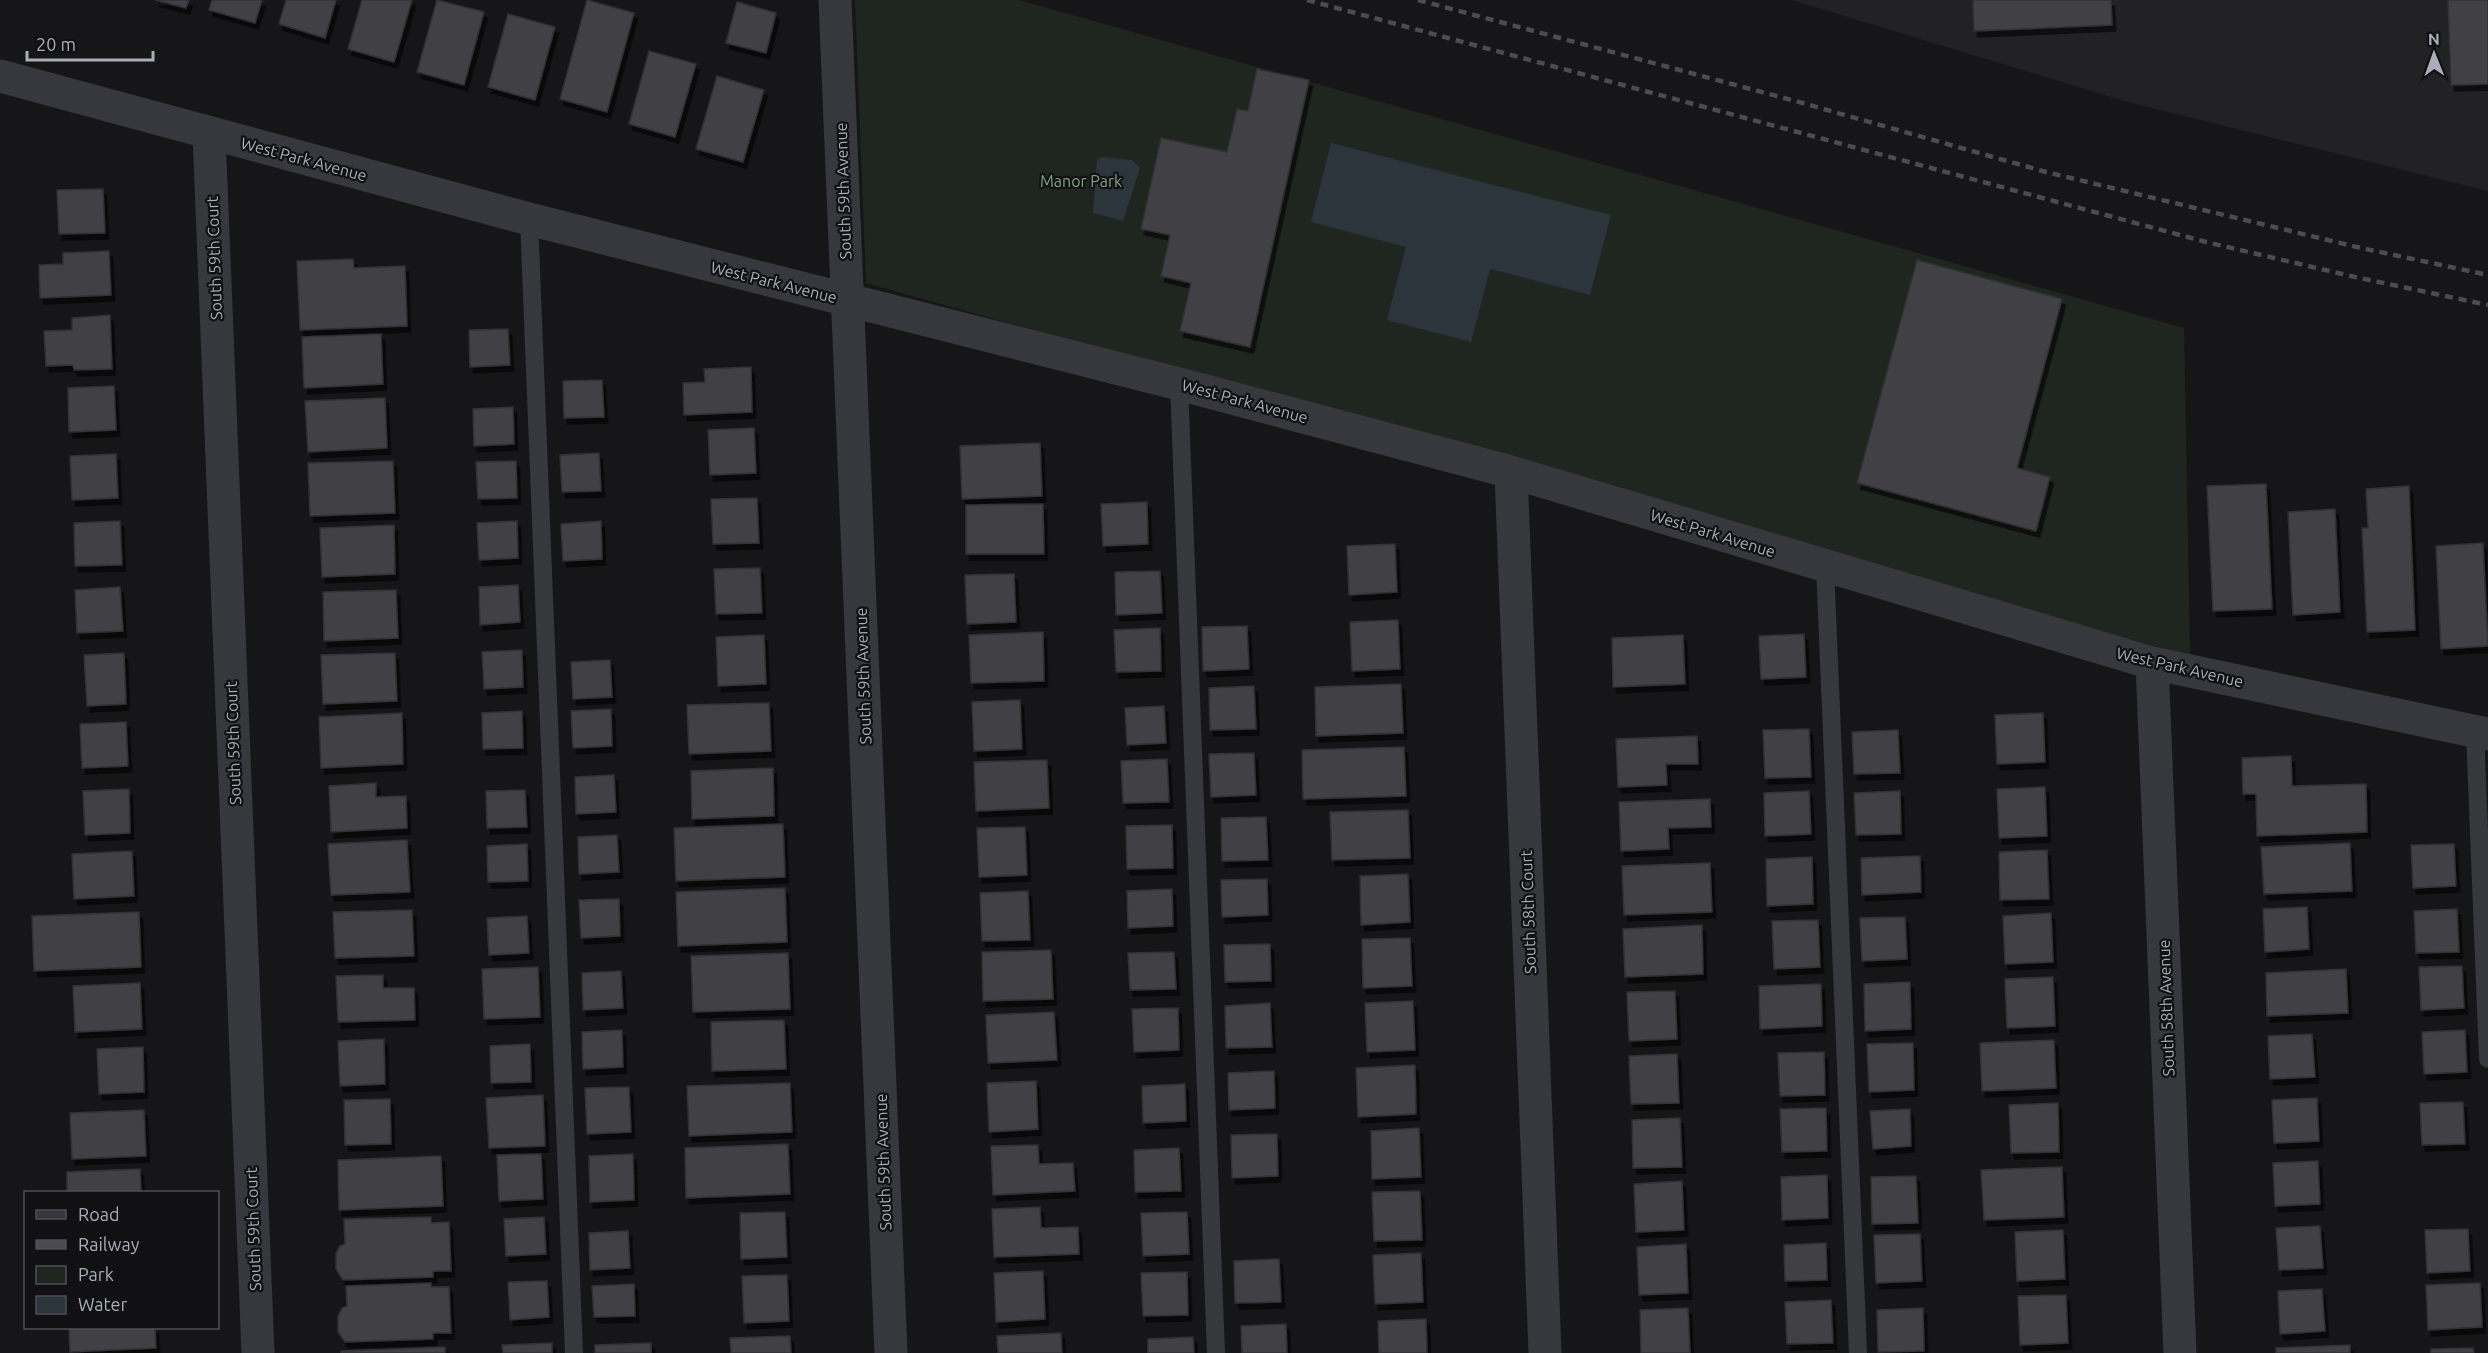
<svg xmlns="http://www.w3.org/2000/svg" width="2488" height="1353" font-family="Ubuntu,sans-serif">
<defs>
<filter id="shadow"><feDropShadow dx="3.5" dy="6" stdDeviation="0" flood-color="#0009"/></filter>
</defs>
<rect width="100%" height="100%" fill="#161618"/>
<path fill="#222225" d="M1792 0H2488V191L2128 102Z"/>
<path fill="#1e261f" d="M855 0H1019L2184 328 2190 656 866 283Z"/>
<path fill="#2c353c" d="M1331 143 1611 215 1590 295 1490 269 1471 342 1387 320 1406 247 1311 222Z
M1102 157 1132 160 1140 168 1123 221 1093 213 1097 159Z"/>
<path fill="#404145" stroke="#303034" stroke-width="1.5" filter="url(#shadow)" d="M155 0H189L186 8Z
M212 0H262L255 23 209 10Z
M286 0H336L325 38 279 24Z
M362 0H412L394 62 348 49Z
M437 0 484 12 464 85 417 72Z
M587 0 634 13 607 112 560 99Z
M1973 0H2111L2112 25 1974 31Z
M2448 0H2488V84L2451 85Z
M737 2 776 13 766 53 726 43Z
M508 14 555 27 535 100 488 87Z
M649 51 696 64 675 137 629 124Z
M1257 69 1309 80 1250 347 1180 331 1191 283 1161 276 1170 235 1141 229 1161 138 1227 152 1237 109 1248 111Z
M717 76 764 90 743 162 696 149Z
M103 189 105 233 59 234 57 190Z
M109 251 111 295 40 298 39 265 63 264V253Z
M353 259 354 268 405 266 407 326 300 330 297 261Z
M1917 260 2062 299 2017 468 2050 477 2036 531 1857 483Z
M110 315 112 369 74 370 73 365 46 366 44 331 72 330V318Z
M508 329 510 365 470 367 469 330Z
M381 334 383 384 304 388 302 337Z
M751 367 752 412 684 415 683 383 705 382 704 369Z
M602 380 604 417 564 418 563 381Z
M114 386 116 430 69 432 68 388Z
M385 398 387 448 308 452 305 401Z
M513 407 514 444 474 446 473 409Z
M754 428 756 473 710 475 708 430Z
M1040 443 1042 496 962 499 960 446Z
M599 453 601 491 562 492 560 455Z
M116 454 118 498 72 500 70 456Z
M393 461 395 513 310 516 308 463Z
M516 461 517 498 478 499 476 462Z
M2266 484 2272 609 2213 611 2207 486Z
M2409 486 2415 630 2367 632 2362 528H2368L2366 489Z
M757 498 759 543 713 544 711 499Z
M1147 502 1148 544 1103 546 1101 504Z
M1043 504 1044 554H966V505Z
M2335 509 2340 612 2293 615 2288 512Z
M120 521 122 565 75 566 74 523Z
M517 521 518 558 479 560 477 523Z
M601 521 602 559 563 561 561 524Z
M394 525 395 574 322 577 320 528Z
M2483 543 2488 646 2441 649 2436 546Z
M1395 544 1397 592 1349 595 1347 546Z
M760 568 762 613 716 614 714 569Z
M1160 571 1162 613 1116 615 1115 572Z
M1014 574 1016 622 967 624 965 575Z
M518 585 520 622 480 625 479 587Z
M120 587 123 631 77 633 75 590Z
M396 590 398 638 324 641 323 592Z
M1398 620 1400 669 1352 671 1350 622Z
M1247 626 1249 669 1203 671 1202 627Z
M1160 628 1161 671 1116 672 1114 630Z
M1043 632 1044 681 971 683 969 635Z
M1804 634 1806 677 1761 679 1759 636Z
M764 635 766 684 718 686 716 637Z
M1683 635 1685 684 1613 687 1612 638Z
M522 650 523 687 484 689 482 652Z
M124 653 126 704 87 706 84 655Z
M395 653 397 701 323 704 321 655Z
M610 660 612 697 573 699 571 662Z
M1401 684 1403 733 1316 736 1315 687Z
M1254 686 1256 729 1210 730 1209 688Z
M1020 700 1022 749 974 751 972 702Z
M769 703 771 751 689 754 687 705Z
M1164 706 1166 743 1127 745 1125 708Z
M611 709 612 746 573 748 571 711Z
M522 711 523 748 483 749 482 713Z
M402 713 403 764 321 768 319 717Z
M2043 713 2045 762 1997 764 1995 715Z
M126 722 128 766 82 768 80 724Z
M1809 729 1811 777 1765 778 1763 730Z
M1898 730 1900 773 1854 774 1852 732Z
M1697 736 1698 764H1666L1667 785 1618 787 1616 739Z
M1404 747 1406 796 1303 799 1302 750Z
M1254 753 1256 795 1211 797 1209 754Z
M2291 756 2292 786 2366 784 2367 832 2257 836 2256 794H2243L2242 758Z
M1167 759 1169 802 1123 803 1121 761Z
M1047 760 1049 808 976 811 974 762Z
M773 768 774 816 692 819 691 771Z
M614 775 616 812 576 814 575 777Z
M376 783V797L406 796 407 828 331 832 329 786Z
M2045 787 2047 836 1999 838 1997 789Z
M129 789 130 833 85 835 83 791Z
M525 790 527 827 487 828 486 791Z
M1809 791 1811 834 1765 836 1764 793Z
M1900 791 1901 834 1856 835 1854 793Z
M1710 799 1711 827 1668 828 1669 849 1621 851 1619 802Z
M1408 810 1410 858 1332 860 1330 812Z
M1266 817 1268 860 1222 861 1221 818Z
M783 824 785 877 676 881 674 828Z
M1172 825 1173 868 1127 869 1126 826Z
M1025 827 1027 875 979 877 977 828Z
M617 835 619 872 579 874 578 837Z
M407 840 410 892 331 895 328 844Z
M2350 843 2352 891 2264 894 2261 847Z
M527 844 528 881 488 882 487 846Z
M2454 844 2456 886 2413 888 2411 845Z
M2047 850 2049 899 2000 900 1999 852Z
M132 851 134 896 74 899 72 854Z
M1920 856 1921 892 1862 895 1861 858Z
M1812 857 1813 904 1767 906 1766 859Z
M1710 863 1712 912 1624 915 1622 866Z
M1408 874 1410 922 1361 925 1360 876Z
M1267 879 1268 915 1222 917 1221 880Z
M785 888 787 942 678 946 676 892Z
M1172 889 1173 926 1128 928 1127 891Z
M1028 891 1030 940 982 941 980 893Z
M619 899 620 936 581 938 579 900Z
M2307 907 2309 949 2265 952 2263 909Z
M2457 909 2459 952 2416 953 2414 911Z
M412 910 414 956 335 958 333 912Z
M139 912 141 967 34 971 32 916Z
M2051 913 2053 962 2005 964 2003 916Z
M527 916 529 953 489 955 487 918Z
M1905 917 1907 959 1862 961 1860 918Z
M1818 920 1820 967 1774 969 1772 921Z
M1702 925 1703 974 1625 977 1623 929Z
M1410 938 1412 986 1363 988 1362 939Z
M1270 944 1271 981 1225 982 1224 945Z
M1051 950 1053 999 983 1001 982 952Z
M1174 952 1176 989 1130 990 1128 953Z
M788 953 790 1009 693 1012 691 956Z
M2462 966 2464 1008 2421 1010 2419 967Z
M538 967 540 1017 484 1019 482 969Z
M2346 969 2348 1013 2267 1016 2266 973Z
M621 971 623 1008 583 1010 582 973Z
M383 975V988H414L415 1020 338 1022 336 976Z
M2053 977 2055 1026 2007 1028 2005 979Z
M1910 982 1911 1029 1865 1031 1864 984Z
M140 983 142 1029 75 1032 73 986Z
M1821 984 1822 1026 1760 1029 1759 986Z
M1675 991 1677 1039 1629 1041 1627 992Z
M1413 1001 1415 1050 1367 1052 1365 1003Z
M1270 1003 1272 1047 1226 1048 1225 1006Z
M1178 1008 1179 1050 1134 1052 1132 1009Z
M1054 1012 1057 1060 988 1063 986 1015Z
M784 1020 786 1069 712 1071 711 1022Z
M622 1030 623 1067 583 1069 582 1032Z
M2465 1030 2467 1072 2424 1074 2422 1032Z
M2312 1034 2315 1077 2270 1079 2268 1036Z
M384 1039 385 1084 340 1086 338 1041Z
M2054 1040 2056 1088 1982 1091 1980 1043Z
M1913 1043 1914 1090 1869 1092 1867 1044Z
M530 1044 531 1082 491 1083 490 1046Z
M143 1047 144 1092 99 1094 97 1049Z
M1824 1052 1825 1095 1780 1096 1778 1053Z
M1677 1054 1679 1103 1631 1104 1629 1056Z
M1415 1065 1416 1114 1358 1117 1356 1068Z
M1274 1071 1275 1108 1229 1110 1228 1073Z
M1036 1081 1038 1129 989 1132 987 1083Z
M790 1083 792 1132 689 1136 687 1086Z
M1185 1084 1186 1121 1143 1123 1142 1086Z
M629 1087 631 1132 587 1134 585 1088Z
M543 1095 545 1146 489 1148 486 1098Z
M2317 1098 2319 1141 2274 1143 2272 1100Z
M390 1099 391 1144 345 1145 344 1100Z
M2463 1102 2465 1144 2422 1145 2420 1103Z
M2058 1103 2059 1152 2011 1153 2009 1105Z
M1826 1108 1827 1151 1782 1152 1780 1109Z
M1910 1109 1911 1146 1873 1149 1870 1111Z
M144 1110 146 1156 72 1159 70 1113Z
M1680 1118 1682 1167 1633 1168 1632 1120Z
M1419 1128 1421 1177 1372 1179 1371 1131Z
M1277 1134 1278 1176 1232 1178 1231 1135Z
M788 1144 790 1194 686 1198 685 1148Z
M1038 1145 1039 1164 1073 1163 1075 1191 993 1195 991 1146Z
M1179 1148 1181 1191 1135 1192 1134 1150Z
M541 1154 543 1199 499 1201 497 1155Z
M633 1154 634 1200 590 1202 589 1156Z
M441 1156 443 1206 339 1210 338 1160Z
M2318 1161 2320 1204 2275 1206 2273 1163Z
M2062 1167 2064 1217 1984 1220 1981 1170Z
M140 1169 141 1192H67V1172Z
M1827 1175 1828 1218 1782 1220 1781 1177Z
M1916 1176 1918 1223 1872 1224 1871 1177Z
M1682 1181 1684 1230 1636 1232 1634 1184Z
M1420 1191 1422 1240 1374 1241 1372 1192Z
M1040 1207 1041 1228 1078 1227 1079 1254 994 1257 992 1209Z
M785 1212 787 1257 741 1259 740 1213Z
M1187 1212 1189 1254 1143 1256 1141 1213Z
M431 1217V1223L449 1222 451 1271H433V1277L343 1280 336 1269V1253L340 1246 345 1244 344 1219Z
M544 1217 546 1254 506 1256 504 1219Z
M2320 1226 2323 1268 2279 1270 2276 1228Z
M2468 1229 2470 1271 2427 1273 2425 1230Z
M2063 1230 2065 1279 2017 1281 2015 1232Z
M628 1231 630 1268 590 1270 589 1233Z
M1920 1234 1922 1281 1876 1283 1874 1235Z
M1826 1243 1827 1280 1785 1281 1784 1245Z
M1686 1244 1688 1293 1639 1295 1637 1247Z
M1421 1253 1423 1302 1375 1304 1373 1255Z
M1279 1259 1281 1302 1235 1303 1234 1261Z
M1043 1271 1045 1319 996 1322 994 1273Z
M1187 1272 1188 1315 1143 1316 1141 1273Z
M787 1275 789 1321 744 1323 742 1276Z
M547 1281 549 1317 510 1320 508 1282Z
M431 1283V1287H449L451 1333H433V1339L345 1342 338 1332V1316L342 1308 347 1306 346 1286Z
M2480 1283 2482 1327 2428 1330 2426 1285Z
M634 1284 635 1316 594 1317 592 1286Z
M2322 1289 2325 1331 2280 1334 2278 1291Z
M2066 1295 2068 1343 2020 1345 2018 1296Z
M1831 1300 1833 1343 1787 1344 1785 1302Z
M1688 1308 1690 1353H1641L1640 1310Z
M1923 1308 1924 1351 1878 1352 1877 1310Z
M1426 1319 1427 1353H1379L1378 1321Z
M1286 1324 1287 1353H1242L1241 1326Z
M69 1328H155L156 1348 70 1352Z
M1061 1333 1062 1353H998L997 1336Z
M790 1336 791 1353H731L730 1338Z
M1193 1337 1194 1353H1148V1339Z
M552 1343V1353H503L502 1345Z
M651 1343V1353H595V1345Z
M2350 1345V1353H2276V1348Z
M445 1347V1353H341V1351Z
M2473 1348 2474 1353H2431V1349Z"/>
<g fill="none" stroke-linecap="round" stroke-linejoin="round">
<path stroke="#37383d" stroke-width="18" d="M529 219 574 1353
M1179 384 1216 1353
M1825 566 1858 1353
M2475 731 2488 1059"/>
<path stroke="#37383d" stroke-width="33" d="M835 0 891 1353
M0 76 529 219 1179 384 1511 472 2152 663 2488 734
M209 134 258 1353
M1511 472 1545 1353
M2152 663 2180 1353"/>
<path stroke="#4a4c52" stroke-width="4.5" stroke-dasharray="8 6" stroke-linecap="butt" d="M1307 0 2206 242 2355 277 2488 305
M1418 0 1799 102 2046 172 2361 248 2488 275"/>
</g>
<g text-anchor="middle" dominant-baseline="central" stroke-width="4.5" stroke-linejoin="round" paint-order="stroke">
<g font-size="16" fill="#a8adb8" stroke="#111113">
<text transform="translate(304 159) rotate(15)">West Park Avenue</text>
<text transform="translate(843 191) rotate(-92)">South 59th Avenue</text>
<text transform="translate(214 258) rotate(-92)">South 59th Court</text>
<text transform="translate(774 282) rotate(14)">West Park Avenue</text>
<text transform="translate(1245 401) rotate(15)">West Park Avenue</text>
<text transform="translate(1713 533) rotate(17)">West Park Avenue</text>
<text transform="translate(2180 667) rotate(13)">West Park Avenue</text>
<text transform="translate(863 676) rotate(-92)">South 59th Avenue</text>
<text transform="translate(233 743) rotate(-92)">South 59th Court</text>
<text transform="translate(1528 912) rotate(-92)">South 58th Court</text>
<text transform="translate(2166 1008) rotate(-92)">South 58th Avenue</text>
<text transform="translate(883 1162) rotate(-92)">South 59th Avenue</text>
<text transform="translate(253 1229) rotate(-92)">South 59th Court</text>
</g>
<g font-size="16" fill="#7fa381" stroke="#111113">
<text x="1081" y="181">Manor Park</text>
</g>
</g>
<rect x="24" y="1191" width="195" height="138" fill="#111113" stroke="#4d4f55" stroke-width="1.5"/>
<rect x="36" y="1210" width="30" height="9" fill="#37383d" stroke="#4d4f55" stroke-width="1.5"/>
<text x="78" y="1221" font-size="18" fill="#a8adb8">Road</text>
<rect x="36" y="1240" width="30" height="9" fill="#4a4c52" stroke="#4d4f55" stroke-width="1.5"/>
<text x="78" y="1251" font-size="18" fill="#a8adb8">Railway</text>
<rect x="36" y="1266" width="30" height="18" fill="#1e261f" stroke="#4d4f55" stroke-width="1.5"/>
<text x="78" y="1281" font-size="18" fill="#a8adb8">Park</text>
<rect x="36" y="1296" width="30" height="18" fill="#2c353c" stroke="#4d4f55" stroke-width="1.5"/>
<text x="78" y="1311" font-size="18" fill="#a8adb8">Water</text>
<g transform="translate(2434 54) rotate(359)" stroke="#111113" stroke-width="4.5" paint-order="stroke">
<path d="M0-4.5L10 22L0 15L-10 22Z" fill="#a8adb8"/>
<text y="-9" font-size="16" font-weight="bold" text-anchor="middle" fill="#a8adb8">N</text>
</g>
<path d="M27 51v9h126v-9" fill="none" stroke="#a8adb8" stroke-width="3"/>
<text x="36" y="51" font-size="18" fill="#a8adb8" stroke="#111113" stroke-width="4.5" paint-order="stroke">20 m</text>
</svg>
